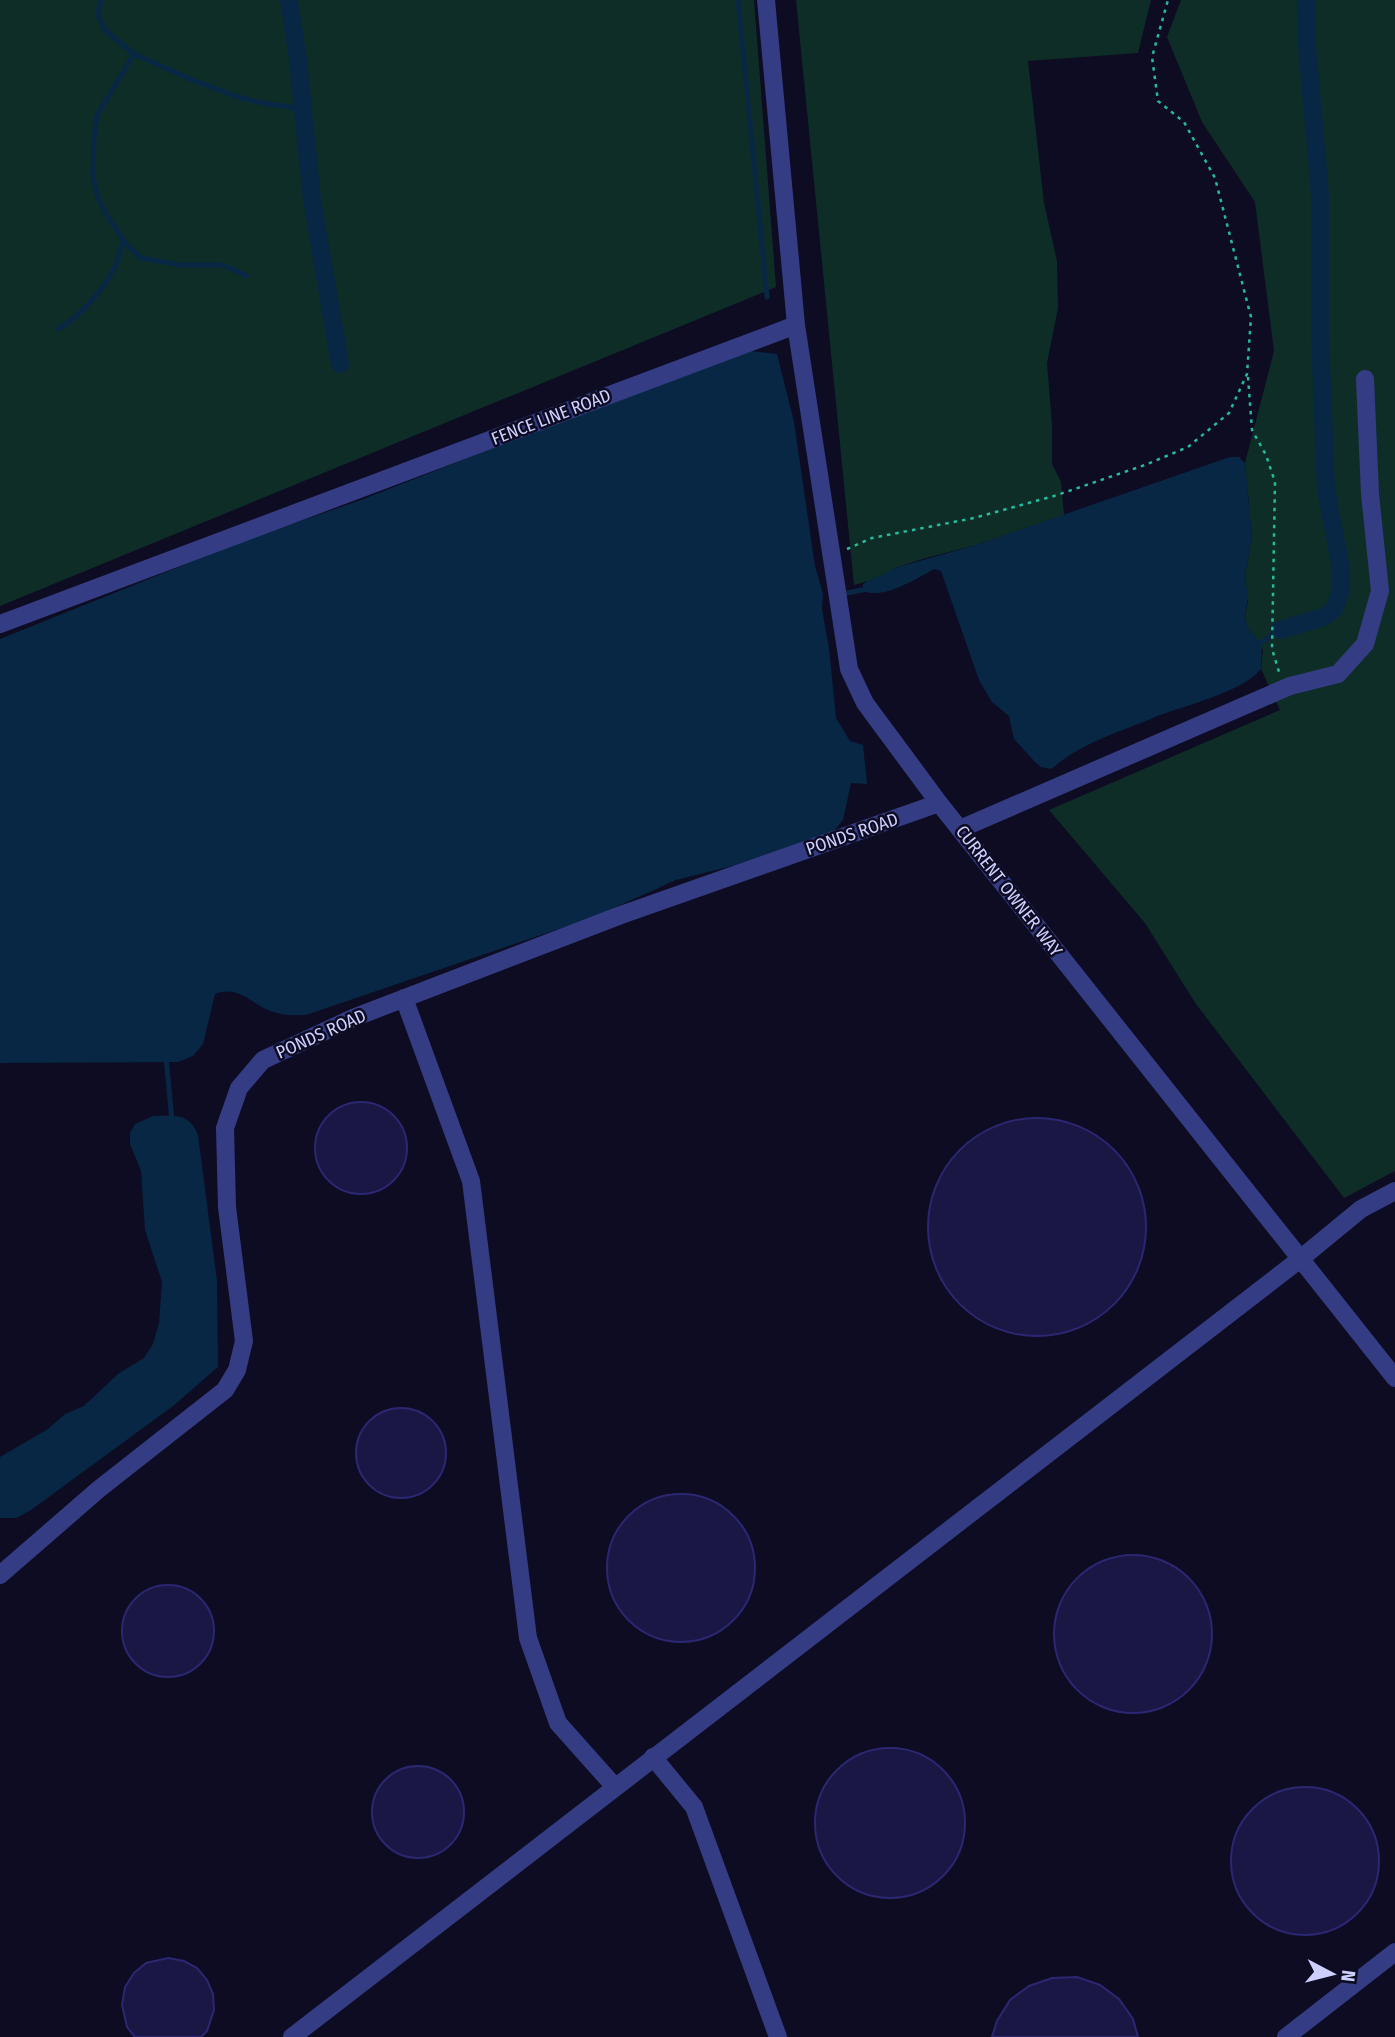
<svg xmlns="http://www.w3.org/2000/svg" width="1395" height="2037" font-family="'Fira Sans Condensed',sans-serif">
<rect width="100%" height="100%" fill="#0d0c22"/>
<path fill="#0f2d27" d="M0 0H754L776 287 0 606Z
M796 0H1151L1138 53 1028 61 1044 203 1057 261 1058 308 1047 363 1052 425V464L1061 482 1064 515 976 545 926 558 895 568 885 576 854 585Z
M1181 0H1395V1171L1344 1198 1196 1004 1145 923 1049 810 1280 710 1261 669 1263 650 1248 628 1245 617 1248 602 1245 576 1252 536 1245 463 1274 351 1255 202 1202 122 1167 37Z"/>
<path fill="#082745" d="M742 350 777 354 794 422 815 566 823 594 822 609 829 648 836 718 850 741 863 745 867 784 851 783 843 820 834 831 736 865 676 880 594 917 306 1015C297 1015 287 1016 277 1013 252 1007 241 984 215 994L203 1044 193 1056 178 1062 0 1063V639L248 539 361 500Z
M1230 457H1239L1245 463 1252 536 1245 576 1248 598 1245 617 1248 628 1262 645 1261 669C1240 694 1183 705 1153 718 1124 730 1089 741 1064 759 1059 762 1056 766 1051 769L1041 767 1035 762 1014 739 1009 716 992 702 979 680 941 571 934 569C919 578 878 602 863 590V584C872 577 884 576 895 568L976 545Z
M153 1116C174 1115 190 1113 198 1135L217 1281 218 1367 173 1406 31 1510 16 1518H0V1457L48 1429 65 1414 84 1406 118 1374 144 1358 153 1344 159 1323 162 1282 145 1230 141 1171 130 1144V1133L135 1124Z"/>
<g fill="none" stroke-linecap="round" stroke-linejoin="round">
<path stroke="#082745" stroke-width="5" d="M101 0 98 15 105 30 134 54 190 79 238 97 262 103 303 109
M738 0 767 297
M134 54 97 115 94 137 93 177 98 198 106 214 126 244 141 258 180 265H223L247 276
M58 329C81 316 103 290 115 267 119 258 121 248 123 239
M842 594 867 589
M1256 643H1260L1280 630
M166 1057 172 1121"/>
<path stroke="#082745" stroke-width="18" d="M289 0 298 60 312 199 340 364
M1280 630 1324 617 1334 609 1341 591V568L1326 490 1320 333V194L1307 45 1306 0"/>
</g>
<path fill="#1a1744" stroke="#2c2772" stroke-width="2" d="M315 1148a46 46 0 1 1 92 0a46 46 0 1 1-92 0Z
M928 1227a109 109 0 1 1 218 0a109 109 0 1 1-218 0Z
M356 1453a45 45 0 1 1 90 0a45 45 0 1 1-90 0Z
M607 1568a74 74 0 1 1 148 0a74 74 0 1 1-148 0Z
M1054 1634a79 79 0 1 1 158 0a79 79 0 1 1-158 0Z
M122 1631a46 46 0 1 1 92 0a46 46 0 1 1-92 0Z
M815 1823a75 75 0 1 1 150 0a75 75 0 1 1-150 0Z
M372 1812a46 46 0 1 1 92 0a46 46 0 1 1-92 0Z
M1231 1861a74 74 0 1 1 148 0a74 74 0 1 1-148 0Z
M168 1958 184 1961 197 1968 207 1980 213 1994 214 2010 207 2031 201 2037H135L127 2027 122 2005 125 1987 134 1973 146 1963Z
M1077 1977 1100 1985 1119 1999 1133 2019 1138 2037H992L997 2021 1010 2000 1029 1986 1052 1978Z"/>
<g fill="none" stroke-linecap="round" stroke-linejoin="round">
<path stroke="#26ba9d" stroke-width="2.5" stroke-dasharray="3.5 5" stroke-linecap="butt" d="M1248 377 1252 430 1266 455 1275 482 1272 649 1279 672
M847 549 872 538 974 518 1054 496 1145 465 1188 447 1229 413 1247 374 1251 317 1215 178 1184 122 1158 101 1152 57 1168 0"/>
<path stroke="#343c84" stroke-width="18" d="M796 325 849 669 865 703 939 803 1395 1378
M0 624 796 325 766 0
M960 829 1290 686 1338 674 1365 644 1380 591 1370 494 1365 379
M404 998 471 1181 528 1638 558 1723 615 1787
M0 1575 99 1489 225 1390 237 1370 244 1341 227 1207 225 1128 239 1088 263 1060 353 1018 621 915 939 803
M653 1757 694 1807 778 2037
M292 2037 1299 1260 1361 1209 1395 1191
M1286 2037 1395 1952"/>
</g>
<g text-anchor="middle" dominant-baseline="central" stroke-width="5" stroke-linejoin="round" paint-order="stroke">
<g font-size="18" fill="#cdcfff" stroke="#0d0c22">
<text transform="translate(551 417) rotate(-21)">FENCE LINE ROAD</text>
<text transform="translate(852 834) rotate(-19)">PONDS ROAD</text>
<text transform="translate(1009 891) rotate(52)">CURRENT OWNER WAY</text>
<text transform="translate(321 1034) rotate(-24)">PONDS ROAD</text>
</g>
</g>
<g transform="translate(1332 1974) rotate(97)" stroke="#0d0c22" stroke-width="5" paint-order="stroke">
<path d="M0-5L12 26L0 18L-12 26Z" fill="#cdcfff"/>
<text y="-10" font-size="19" font-weight="bold" text-anchor="middle" fill="#cdcfff">N</text>
</g>
</svg>
